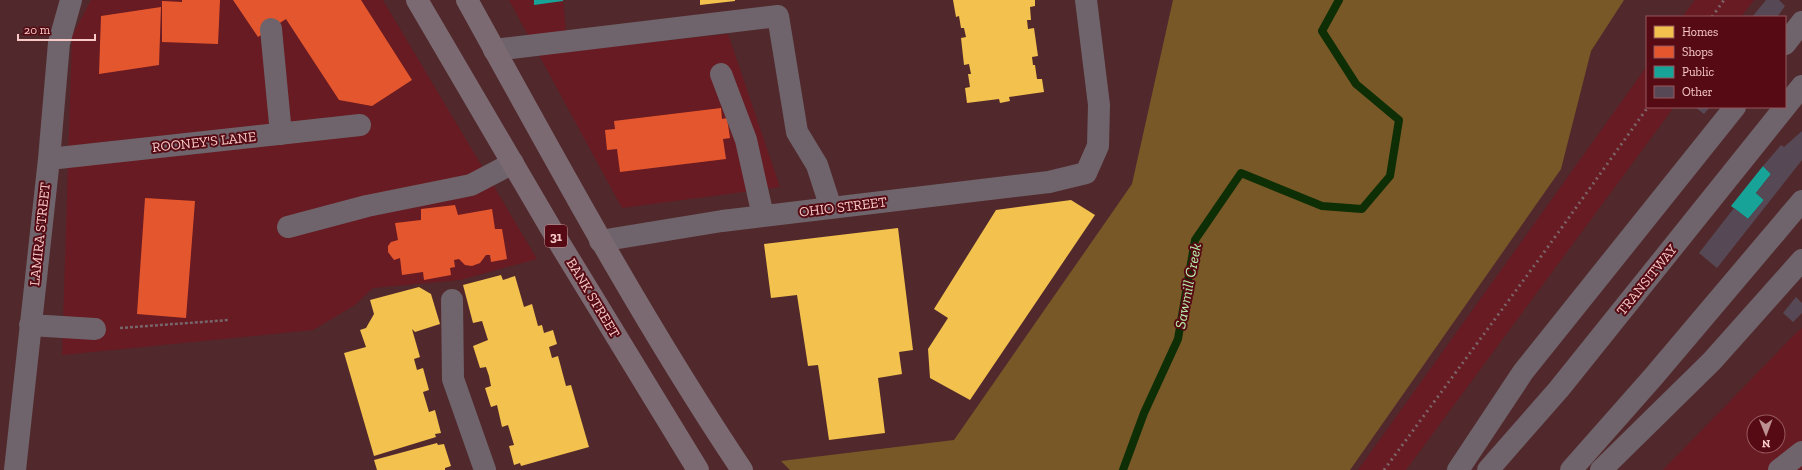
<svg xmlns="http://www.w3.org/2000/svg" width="1802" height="470" font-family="'Zilla Slab',serif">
<rect width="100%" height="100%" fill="#51292c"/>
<path fill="#681b22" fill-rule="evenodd" d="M91 0H383L537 259 460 280 373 288 355 305 313 330 62 355 72 36Z
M509 0H563L568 51 728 34 780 187 622 208Z
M1695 0H1754L1741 17H1682Z
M1647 66V107H1674L1406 470H1358Z
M1802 328V470H1663L1797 332ZM1754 422H1778V446H1754Z"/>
<path fill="#785827" d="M1173 0H1624L1591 51 1561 169 1350 470H790L781 461 954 440 1132 184Z"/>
<path fill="#f2c14e" d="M700 0H735V1L700 5Z
M953 0H1035V6L1030 7 1031 20H1027L1028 29 1034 28 1038 56 1032 57 1033 65H1035L1037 79H1042L1044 92 1009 97 1010 101 1000 103 999 99 967 103 965 88 970 87 968 74H971L969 64 964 65 961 38 966 37 964 28H961L959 16 956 17Z
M1071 200 1095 215 970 400 930 378 928 349 948 318 934 309 996 210Z
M898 228 913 350 899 352 902 374 878 378 885 433 829 440 818 365 808 366 797 295 771 298 764 244Z
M501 275 503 280 515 276 524 307 532 304 538 326 542 325 544 333 553 330 557 344 549 347 552 358 558 356 566 386 571 385 589 447 521 466 520 463 514 465 509 446 514 445 508 425 502 427 497 405 491 407 485 388 491 386 489 376 486 367 480 368 473 346 488 340 482 321 473 323 463 285Z
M419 287 431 294 440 324 415 332 412 329 420 357 414 359 417 370 423 368 429 390 423 392 429 412 435 410 441 433 435 434 436 437 374 456 344 353 366 347 360 330 366 328 374 314 370 300Z
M437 443 438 445 444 444 451 466 445 468V470H377L374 460Z"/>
<path fill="#e4572e" d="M182 0H220L218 44 162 42V1L182 2Z
M233 0H361L412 80 372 106 339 100 286 19 258 37Z
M161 7 159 65 99 74 101 16Z
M721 108 722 119 727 118 730 138 723 139 726 159 620 172 617 149 607 150 605 130 615 129 614 121Z
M145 198 195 201 186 318 137 314Z
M455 205 458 215 492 209 495 229H502L507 259 491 262 490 255H486L480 263 472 266 465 265 459 259 454 260 455 267 450 268 451 275 424 280 423 272 402 275 400 258 394 260 388 252V246L391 242 398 240 395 223 421 220V209Z"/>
<path fill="#17a398" d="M534 0H563V1L534 5Z
M1763 166 1771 174 1756 193 1764 200 1748 219 1731 206Z"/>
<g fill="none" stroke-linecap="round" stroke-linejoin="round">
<path stroke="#0e2e05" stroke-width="8" d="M1123 470 1144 413 1178 339 1195 240 1241 173 1322 206 1362 209 1390 176 1399 120 1356 84 1322 31 1339 0"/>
</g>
<path fill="#564854" d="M1766 0H1779L1785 6 1777 17H1752Z
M1695 107H1710L1704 114Z
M1802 131V160L1717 268 1699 253 1734 208 1748 219 1764 200 1756 193 1771 174 1763 166 1781 145 1784 147Z
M1796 297 1802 303V313L1793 322 1783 313Z"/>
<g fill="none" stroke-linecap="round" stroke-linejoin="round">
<path stroke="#76666a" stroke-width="2.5" stroke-dasharray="3 2" stroke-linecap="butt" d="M120 328 229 320"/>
<path stroke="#6f646b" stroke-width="22" d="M271 29 281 134
M1785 44 1802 22
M494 50 778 16 797 132 817 165 831 208
M721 74 746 140 763 216
M49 159 360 125
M288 227 367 206 471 185 513 163
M600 241 722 221 1049 182 1086 173 1098 146 1099 105 1086 0
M452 300 453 379 485 470
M30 325 95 329
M15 470 49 159 59 43 71 0
M1458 470 1523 372 1735 107
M1488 470 1559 389 1802 86
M1571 470 1654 376 1802 201
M1601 470 1712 361 1802 260
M1779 470 1802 452"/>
<path stroke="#7c6a73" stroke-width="22" d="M417 0 560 244 698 470
M467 0C555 159 641 319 742 470"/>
<path stroke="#7c6568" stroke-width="3" stroke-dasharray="2 4" stroke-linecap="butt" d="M1712 17 1724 0
M1384 470 1545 251 1648 107"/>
</g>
<g text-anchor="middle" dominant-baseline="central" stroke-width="4" stroke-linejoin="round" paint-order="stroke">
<rect fill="#560b14" stroke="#c79091" stroke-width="1" x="545" y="225" width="22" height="22" rx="3"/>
<g font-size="13" font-weight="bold" fill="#f7c9c7">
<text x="556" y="236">31</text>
</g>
<g font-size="14" fill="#f7c9c7" stroke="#560b14">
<text transform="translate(204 142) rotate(-6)">ROONEY'S LANE</text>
<text transform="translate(843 207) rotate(-7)">OHIO STREET</text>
<text transform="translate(40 234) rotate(-84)">LAMIRA STREET</text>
<text transform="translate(1647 280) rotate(-51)">TRANSITWAY</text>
<text transform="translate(593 298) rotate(59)">BANK STREET</text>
</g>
<g font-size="15" font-style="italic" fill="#b9f6ae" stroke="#560b14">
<text transform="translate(1188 286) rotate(-79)">Sawmill Creek</text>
</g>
</g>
<rect x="1646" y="16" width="140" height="92" fill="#560b14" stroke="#96575c"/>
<rect x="1654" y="26" width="20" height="12" fill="#f2c14e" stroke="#96575c"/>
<text x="1682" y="36" font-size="12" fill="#f7c9c7">Homes</text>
<rect x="1654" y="46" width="20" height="12" fill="#e4572e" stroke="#96575c"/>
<text x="1682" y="56" font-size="12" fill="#f7c9c7">Shops</text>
<rect x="1654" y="66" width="20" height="12" fill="#17a398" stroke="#96575c"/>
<text x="1682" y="76" font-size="12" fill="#f7c9c7">Public</text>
<rect x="1654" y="86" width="20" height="12" fill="#564854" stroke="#96575c"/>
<text x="1682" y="96" font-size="12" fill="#f7c9c7">Other</text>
<g transform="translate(1766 434) rotate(179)"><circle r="19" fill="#560b14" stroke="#96575c"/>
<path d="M0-3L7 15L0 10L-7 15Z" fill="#bd9191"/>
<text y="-6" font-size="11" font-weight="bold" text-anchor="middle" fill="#f7c9c7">N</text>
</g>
<path d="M18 34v6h77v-6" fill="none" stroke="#f7c9c7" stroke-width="2"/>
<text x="24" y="34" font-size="12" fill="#f7c9c7" stroke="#560b14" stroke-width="3" paint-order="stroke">20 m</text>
</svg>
